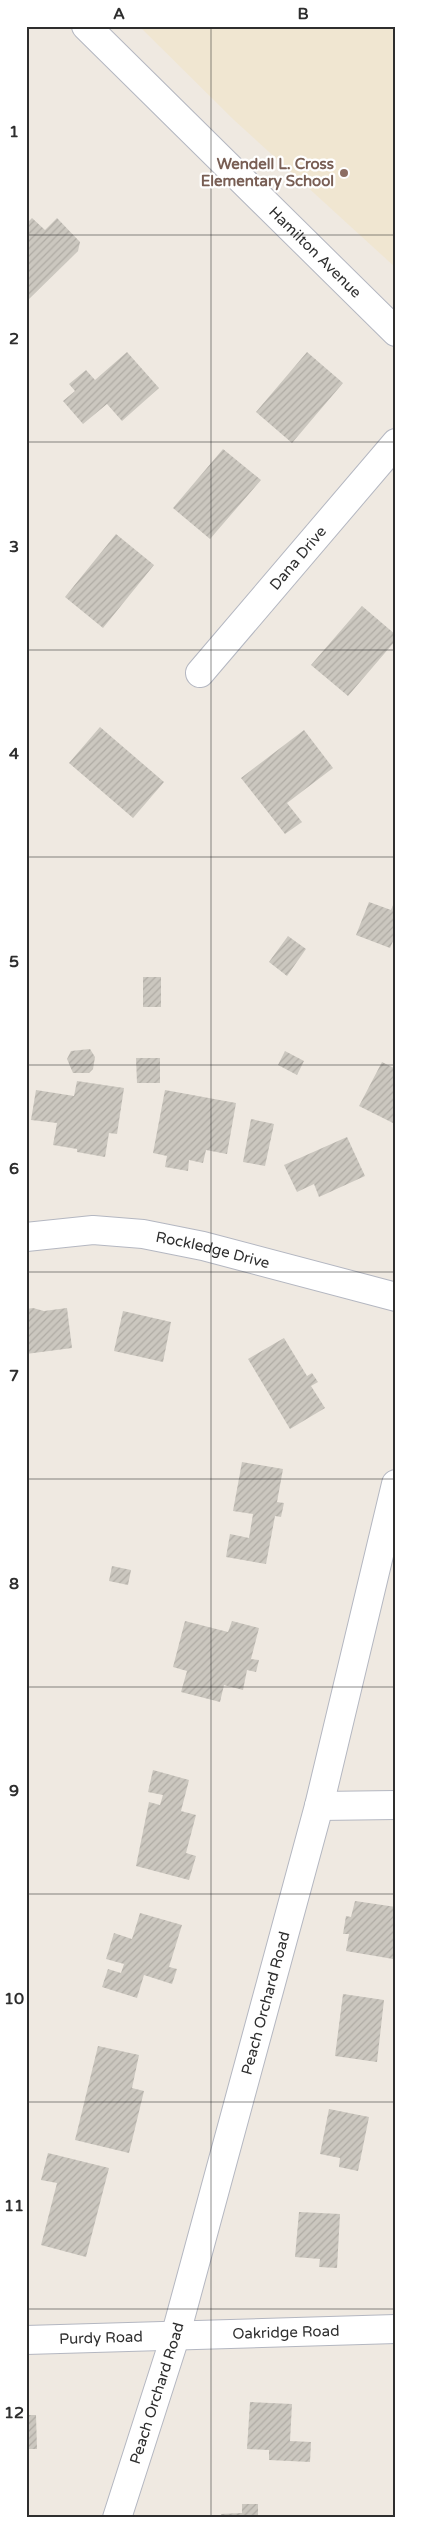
<svg xmlns="http://www.w3.org/2000/svg" width="422" height="2544" font-family="'Varela Round',sans-serif">
<defs>
<pattern id="building-hatch" width="6" height="6" patternUnits="userSpaceOnUse" patternTransform="scale(1.25)"><rect width="6" height="6" fill="#cbc7bf"/><path d="M-1 1l2-2M0 6l6-6M5 7l2-2" fill="none" stroke="#afaba4"/></pattern>
</defs>
<rect width="100%" height="100%" fill="#efe9e1"/>
<path fill="#f0e6d1" d="M139 26H396V268L234 120Z"/>
<path fill="url(#building-hatch)" d="M32 218 45 230 57 218 80 242 78 251 26 302V224Z
M127 352 159 388 122 421 107 404 83 424 63 401 75 391 69 384 86 370 95 380Z
M307 352 343 383 292 443 256 412Z
M223 449 261 480 210 539 173 508Z
M116 534 154 565 103 628 65 597Z
M362 606 396 635V640L348 696 311 665Z
M100 727 164 782 133 818 69 763Z
M304 730 333 768 287 803 302 822 285 834 241 778Z
M396 898V934L390 948 356 935 369 902 391 910Z
M288 936 306 949 287 976 269 962Z
M143 977H161V1007H143Z
M90 1049 95 1057 93 1069 89 1073H73L67 1059 71 1051Z
M285 1051 304 1061 297 1075 278 1065Z
M136 1058H160V1083H137Z
M382 1062 396 1069 395 1124 359 1106Z
M77 1081 124 1088 117 1134 109 1133 105 1157 77 1152V1149L53 1145 57 1123 31 1120 36 1090 74 1096Z
M165 1090 236 1103 227 1154 206 1150 203 1163 189 1160 188 1171 165 1167 167 1156 153 1153Z
M251 1119 274 1124 265 1166 243 1162Z
M347 1137 365 1176 319 1197 314 1184 297 1192 284 1165Z
M33 1308 44 1311 67 1308 72 1348 26 1354V1309Z
M123 1311 171 1322 163 1362 114 1351Z
M284 1338 307 1376 312 1373 318 1382 311 1386 325 1408 290 1429 248 1359Z
M242 1462 283 1469 277 1502 284 1503 281 1517 275 1516 266 1564 226 1557 230 1534 249 1538 253 1514 233 1511Z
M112 1566 131 1570 128 1585 109 1581Z
M185 1621 228 1632 232 1621 259 1628 251 1659 259 1660 256 1672 247 1670 243 1690 224 1685 220 1702 181 1692 187 1671 173 1667Z
M153 1770 189 1780 181 1811 196 1815 186 1853 196 1856 189 1880 136 1866 149 1802 160 1805 163 1795 148 1792Z
M355 1901 396 1907V1941L393 1959 346 1951 349 1934H343L346 1916 351 1917Z
M140 1913 182 1925 169 1967 177 1969 172 1984 144 1975 137 1998 102 1987 108 1969 121 1973 124 1964 106 1959 114 1933 132 1939Z
M343 1994 384 2000 377 2062 335 2056Z
M98 2046 139 2055 132 2088 144 2091 129 2153 75 2140Z
M329 2109 369 2117 358 2171 339 2167 340 2158 320 2154Z
M48 2153 109 2168 86 2257 41 2245 57 2183 41 2180Z
M299 2212 340 2214 337 2268 319 2267 320 2259 295 2257Z
M250 2402 292 2404 290 2441 311 2442 310 2462 269 2460V2450L247 2449Z
M26 2415H36L37 2449H26Z
M242 2504H258V2518H221V2514L242 2513Z"/>
<g fill="none" stroke-linecap="round" stroke-linejoin="round">
<defs>
<g id="minor">
<path id="s1" d="M86 26 396 332"/>
<path id="s2" d="M200 673 396 443"/>
<path id="s3" d="M26 1237 93 1230 143 1234 203 1246 396 1297"/>
<path d="M319 1806 396 1805"/>
<path id="s4" d="M26 2340 396 2329"/>
<path id="s5" d="M117 2518 175 2337 319 1806 396 1484"/>
</g>
</defs>
<use href="#minor" stroke="#b4b7c1" stroke-width="30"/>
<use href="#minor" stroke="#fff" stroke-width="28"/>
</g>
<path fill="none" stroke="#2e2e2e" stroke-width="1" stroke-opacity="0.55" d="M211 26V2518M26 235H396M26 442H396M26 650H396M26 857H396M26 1065H396M26 1272H396M26 1479H396M26 1687H396M26 1894H396M26 2102H396M26 2309H396"/>
<circle fill="#8d6e63" stroke="#fff" stroke-width="2" cx="344" cy="173" r="5"/>
<g text-anchor="middle" dominant-baseline="central" stroke-width="4.5" stroke-linejoin="round" paint-order="stroke">
<g font-size="15" font-weight="bold" fill="#785e54" stroke="#fff" text-anchor="end">
<text x="334" y="164">Wendell L. Cross<tspan x="334" dy="17">Elementary School</tspan></text>
</g>
<g font-size="15" fill="#2e2e2e" stroke="#fff">
<text stroke="none"><textPath href="#s1" startOffset="322">Hamilton Avenue</textPath></text>
<text stroke="none"><textPath href="#s2" startOffset="151">Dana Drive</textPath></text>
<text stroke="none"><textPath href="#s3" startOffset="189">Rockledge Drive</textPath></text>
<text stroke="none"><textPath href="#s5" startOffset="536">Peach Orchard Road</textPath></text>
<text stroke="none"><textPath href="#s4" startOffset="260">Oakridge Road</textPath></text>
<text stroke="none"><textPath href="#s4" startOffset="75">Purdy Road</textPath></text>
<text stroke="none"><textPath href="#s5" startOffset="131">Peach Orchard Road</textPath></text>
</g>
</g>
<rect width="422" height="2544" fill="none" stroke="#ffffff" stroke-width="55"/>
<rect x="28" y="28" width="366" height="2488" fill="none" stroke="#2e2e2e" stroke-width="2"/>
<g font-size="16" text-anchor="middle" font-weight="bold" fill="#2e2e2e">
<text x="119" y="19">A</text>
<text x="303" y="19">B</text>
<text x="14" y="137">1</text>
<text x="14" y="344">2</text>
<text x="14" y="552">3</text>
<text x="14" y="759">4</text>
<text x="14" y="967">5</text>
<text x="14" y="1174">6</text>
<text x="14" y="1381">7</text>
<text x="14" y="1589">8</text>
<text x="14" y="1796">9</text>
<text x="14" y="2004">10</text>
<text x="14" y="2211">11</text>
<text x="14" y="2418">12</text>
</g>
</svg>
